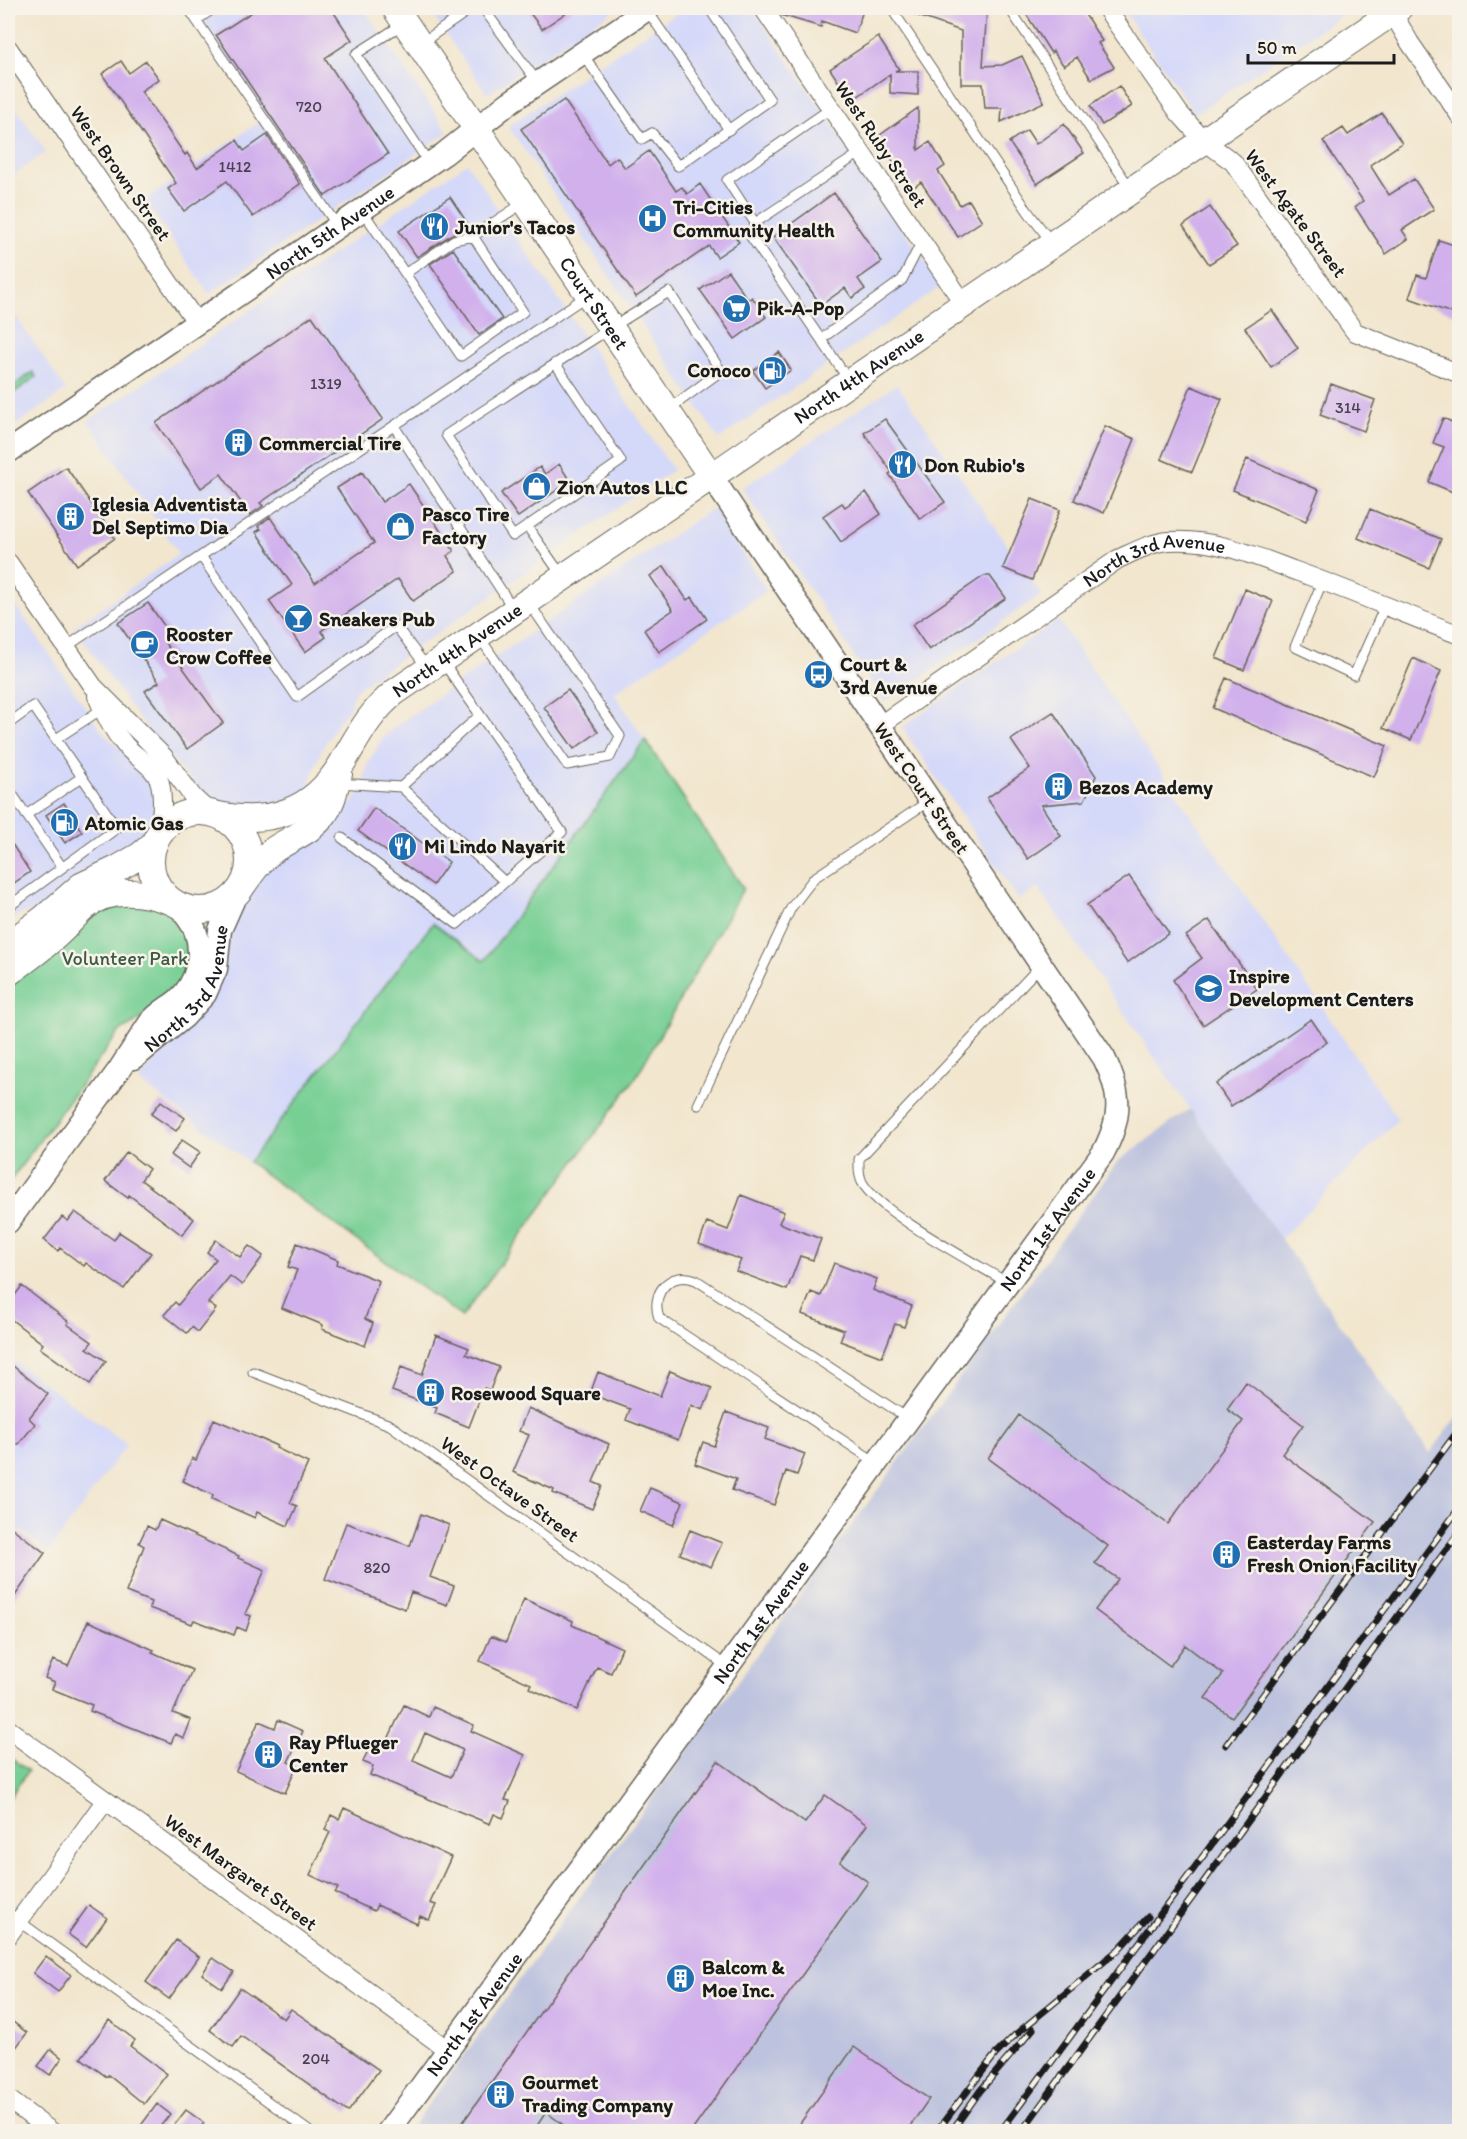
<svg xmlns="http://www.w3.org/2000/svg" width="1467" height="2139" font-family="Itim,sans-serif">
<rect width="100%" height="100%" fill="#f7f3e8"/>
<filter id="ink" filterUnits="userSpaceOnUse"><feTurbulence type="fractalNoise" baseFrequency=".0167" numOctaves="2"/><feDisplacementMap in="SourceGraphic" scale="12" xChannelSelector="R" yChannelSelector="G"/><feConvolveMatrix kernelMatrix="1 2 1 2 8 2 1 2 1" color-interpolation-filters="sRGB"/></filter>
<filter id="wash" filterUnits="userSpaceOnUse"><feTurbulence type="fractalNoise" baseFrequency=".008" numOctaves="4" result="noise"/><feDisplacementMap in="SourceGraphic" scale="24" xChannelSelector="R" yChannelSelector="G"/><feGaussianBlur stdDeviation="1.35" result="paint"/><feColorMatrix in="noise" values="0 0 0 0 0 0 0 0 0 0 0 0 0 0 0 0 0 1.4 0 .05"/><feComposite in="paint" operator="in"/></filter>
<g filter="url(#wash)">
<rect width="100%" height="100%" fill="#f2e6ce"/>
<path fill="#d4d8f9" d="M193 8H363L448 132 209 294 145 200 267 117Z
M428 8H617L487 94Z
M684 8H752L942 286 719 439 508 126Z
M1122 8H1352L1195 114Z
M8 96 46 152 8 179Z
M467 163 673 470 355 690 349 709 337 724 322 749 306 791 274 810 214 803 197 789 137 716 74 627 179 554 88 421Z
M8 305 66 390 8 431Z
M897 384 1041 595 885 702 742 488Z
M713 508 767 591 614 693 645 740 483 961 433 924 249 1162 139 1081 178 1030 228 927 256 876 336 818 346 802 352 804 362 787 368 763 382 739 398 724Z
M8 594 104 734 134 760 154 786 153 824 149 833 134 849 38 910 19 915 8 923Z
M1058 620 1398 1119 1280 1240 1038 888 1019 900 902 727Z
M8 1357 127 1444 49 1552 8 1521Z
M8 2117 27 2131H8Z"/>
<path fill="#bdc3de" d="M1190 1109 1430 1453 1459 1415V2131L408 2132 1118 1161Z"/>
<path fill="#77cf94" stroke="#4a7658" stroke-width="1.5" d="M33 372 36 377 8 397V390Z
M645 740 742 886 743 889 636 1077 462 1317 249 1162 433 923 484 961Z
M108 902 168 908 185 928 191 950 180 987 135 1023 119 1032 8 1184V984Z
M8 1756 28 1771 8 1800Z"/>
<g id="blocks">
<path fill="#d1b0ec" fill-rule="evenodd" d="M258 8H331L352 40 325 58 388 154 325 196 216 35Z
M526 8H573L542 29Z
M776 8H864L855 33 822 21 821 27 781 15Z
M902 8H987L983 66 1002 65 1022 56 1044 102 1001 122 1002 108H985L983 84H961V31L901 10Z
M1036 8H1081L1102 41 1098 43 1114 67 1091 79 1077 57 1064 66 1053 51 1051 53 1026 14Z
M878 37 899 69 895 71H918V95L890 93V74L851 101 830 69Z
M121 61 129 73 146 61 159 79 141 91 185 155 187 153 197 168 237 140 244 151 267 135 300 184 253 217 227 181 184 211 168 189 176 183 102 74Z
M1119 86 1132 106 1102 125 1090 106Z
M564 100 608 164 617 157 625 168 649 151 676 191 682 187 687 194 700 184 739 242 717 257 709 246 636 297 521 129Z
M918 108V150L930 142 945 166 938 171 960 205 969 200 982 221 958 237 921 182 913 188 876 138Z
M1382 113 1402 143 1370 165 1389 195 1414 179 1434 209 1402 230 1408 239 1386 254 1355 207 1363 201 1323 141 1343 128 1348 135Z
M1064 124 1084 153 1037 184 1009 142 1027 130 1036 144Z
M834 193 882 262 858 279 865 289 852 298 845 288 821 305 773 237Z
M450 197 468 224 417 257 399 231Z
M1210 207 1237 246 1209 264 1183 226Z
M1439 240 1460 247V316L1409 298 1417 275 1426 278Z
M453 249 502 319 479 335 430 264Z
M728 271 748 300 752 297 766 317 735 339 700 290Z
M1272 310 1298 348 1271 367 1245 328Z
M312 316 383 419 260 503 263 506 250 515 221 474 201 488 156 423Z
M779 352 791 370 765 388 753 371Z
M1331 384 1375 400 1364 431 1320 415Z
M1191 386 1222 399 1192 472 1161 459Z
M1460 410V495L1429 482 1444 447 1433 443 1443 418 1454 423Z
M885 419 945 502 920 519 889 474 892 472 864 433Z
M1105 426 1135 439 1104 513 1074 500Z
M1247 459 1319 490 1306 521 1233 490Z
M559 464 570 481 518 517 501 493 540 467 545 474Z
M66 467 115 538 77 565 28 493Z
M362 472 382 502 409 484 454 551 447 556 457 571 413 601 398 579 321 631 326 637 305 652 269 601 292 585 256 532 261 529 258 526 270 517 315 583 374 543 337 488Z
M866 492 881 514 841 542 823 516 842 503 845 507Z
M1032 499 1060 510 1032 580 1003 568Z
M1370 509 1441 539 1429 568 1358 538Z
M664 566 687 600 692 597 707 619 659 652 644 630 673 610 650 576Z
M984 576H990L1006 598 929 650 912 625Z
M1245 589 1273 601 1244 670 1216 658Z
M148 603 173 638 165 643 223 723 187 749 145 691 159 682 118 623Z
M1413 658 1441 671 1411 740 1383 728Z
M1226 678 1387 746 1374 777 1213 708Z
M568 690 598 732 574 749 544 707Z
M1053 712 1096 776 1084 801 1041 805 1061 836 1028 859 987 798 1030 768 1011 740Z
M64 803 82 832 65 843 46 815Z
M374 808 449 862 433 885 358 831Z
M8 838 30 872 8 887Z
M1129 876 1169 933 1127 963 1087 905Z
M1209 920 1257 989 1203 1025 1173 980 1202 958 1186 936Z
M1311 1019 1327 1042 1231 1106 1216 1084Z
M161 1101 185 1118 176 1131 151 1114Z
M182 1140 200 1152 189 1168 171 1155Z
M127 1152 149 1169 141 1180 194 1219 182 1235 129 1195 128 1198 105 1181Z
M741 1195 784 1212 779 1223 821 1239 813 1260 800 1256 787 1290 736 1271 741 1260 699 1244 707 1222 728 1230Z
M75 1212 114 1240 119 1232 151 1253 124 1289 86 1263 84 1266 60 1248 58 1251 44 1240 62 1217 68 1221Z
M216 1240 240 1257 249 1246 263 1256 242 1285 230 1276 208 1303 216 1309 198 1332 192 1327 187 1333 164 1315 175 1302 178 1305 216 1259 207 1252Z
M297 1243 338 1260 337 1264 379 1281 365 1319 373 1323 365 1346 322 1329 323 1325 282 1308 297 1270 288 1267Z
M834 1263 877 1279 873 1290 912 1306 904 1327 895 1324 882 1357 840 1341 844 1330 802 1314 811 1292 821 1296Z
M22 1286 69 1322 67 1324 92 1342 87 1348 106 1361 90 1384 40 1348 43 1344 8 1317V1304Z
M436 1335 469 1348 466 1354 499 1367 490 1390 484 1388 469 1427 435 1413 437 1408 392 1391 401 1367 422 1375Z
M8 1362 48 1394 29 1418 35 1424 18 1445 8 1437Z
M670 1371 712 1388 703 1410 691 1405 678 1440 626 1420 630 1409 590 1394 598 1372 660 1396Z
M1246 1382 1303 1425 1282 1454 1375 1522 1232 1717 1205 1698 1223 1674 1185 1645 1170 1666 1095 1610 1118 1579 1095 1563 1108 1546 988 1458 1019 1415 1168 1524 1243 1421 1227 1409Z
M528 1408 609 1444 593 1482 602 1486 592 1509 553 1493 554 1490 513 1472 529 1435 519 1431Z
M726 1412 769 1428 765 1439 805 1454 797 1475 786 1471 774 1505 732 1490 736 1479 695 1464 703 1442 714 1446Z
M214 1419 277 1446 276 1448 308 1463 290 1503 297 1506 288 1526 257 1512 255 1518 212 1499 213 1495 183 1481 192 1458 196 1460Z
M650 1488 683 1502 673 1525 640 1511Z
M421 1514 449 1525 430 1577 454 1586 447 1605 411 1592 405 1609 325 1579 346 1523 410 1546Z
M160 1520 239 1556 238 1558 265 1570 245 1614 251 1616 246 1631 237 1627 234 1635 194 1620 192 1624 149 1608 151 1602 126 1592 144 1546 139 1543 147 1526 155 1530Z
M8 1525 45 1553 8 1606Z
M690 1530 722 1543 711 1567 680 1554Z
M524 1599 573 1621 572 1625 622 1648 611 1673 597 1667 577 1710 529 1688 531 1684 480 1661 491 1636 506 1642Z
M88 1621 154 1650 152 1652 192 1670 173 1713 191 1720 184 1738 175 1734 171 1743 90 1711 92 1705 52 1689 55 1682 45 1678 53 1660 68 1666Z
M404 1705 429 1717 433 1707 474 1725 471 1731 525 1755 505 1800 510 1801 503 1818 494 1814 490 1824 370 1775 373 1766 363 1762 371 1743 384 1748ZM425 1733 463 1750 451 1777 413 1760Z
M278 1720 303 1731 288 1762 297 1766 285 1793 236 1771 259 1721 275 1728Z
M718 1761 805 1823 825 1795 867 1825 840 1862 868 1882 691 2132H573L546 2112 533 2132H456Z
M344 1808 451 1857 430 1903 436 1905 429 1920 420 1916 417 1924 377 1905 374 1911 335 1893 338 1888 310 1875 330 1832 325 1830 331 1815 339 1819Z
M89 1905 107 1918 86 1947 68 1934Z
M176 1940 199 1957 169 1999 146 1982Z
M46 1956 71 1975 58 1992 33 1973Z
M213 1958 234 1972 222 1988 202 1974Z
M240 1988 284 2019 291 2009 379 2070 348 2112 241 2036 233 2047 210 2030Z
M8 2018 27 2033 8 2058Z
M109 2020 135 2040 130 2046 167 2074 144 2104 108 2075 107 2077 81 2058Z
M854 2047 929 2099 906 2132H794Z
M51 2049 62 2058 50 2075 38 2066Z
M157 2104 170 2114 156 2132H136Z
M186 2110 204 2123 197 2132H169Z"/>
</g>
</g>
<g filter="url(#ink)">
<use href="#blocks" fill-opacity="0" stroke="#67635a" stroke-width="1.5"/>
<g fill="none" stroke-linecap="round" stroke-linejoin="round">
<defs>
<path id="service" d="M188 8 338 227
M483 8 538 83
M891 8 1029 213 1052 243
M1009 8 1130 188
M647 10 729 130
M197 20 214 8
M403 24 356 54 429 163
M420 44 472 8
M582 53 642 139 652 133 678 166 770 100 709 8
M830 109 727 180 755 223 860 153
M362 210 461 356 523 312 473 236 525 202
M755 223 751 237 850 382
M406 273 454 240 473 236
M821 339 902 280 921 243
M555 363 621 461 513 536 446 435C520 387 593 338 669 292L721 371 669 409
M394 426 514 610
M527 526 562 576
M201 556 297 697 396 626 428 669
M1323 580 1295 647 1354 675 1385 606
M480 638 567 765 610 757 620 736 529 603
M66 647 588 295
M480 715 401 787 505 882
M8 724 33 706 117 828 8 907
M56 739 102 709
M338 783 401 787
M8 788 62 867
M26 815 82 777
M342 838 457 924 562 832 443 662
M698 1105 791 908 814 878 929 801
M1008 1283C975 1263 878 1212 862 1182 858 1174 859 1167 859 1159L1041 965
M253 1372 390 1425 728 1667
M877 1463 659 1318C650 1293 670 1270 696 1280L909 1419
M8 1913 310 2132"/>
<g id="minor">
<path d="M763 8 964 304"/>
<path d="M1106 8 1179 113 1204 141 1233 162 1355 332 1460 374"/>
<path d="M1392 12 1410 43 1460 116"/>
<path d="M8 48 197 323"/>
<path d="M8 562 93 686 164 757 193 797 210 813"/>
<path d="M97 696C104 714 113 731 125 745 136 758 155 766 160 783 164 799 161 818 159 834"/>
<path id="s1" d="M879 726 1118 559C1134 552 1152 542 1169 541 1213 538 1253 555 1293 570 1349 590 1404 614 1460 635"/>
<path d="M8 1729 448 2050"/>
<path d="M8 1936 105 1801"/>
<path d="M8 2099 52 2132"/>
</g>
<g id="tertiary">
<path id="s2" d="M8 452 444 154 510 102 649 8"/>
<path id="s3" d="M134 1058 184 1017 205 994 216 969 220 930 236 894"/>
<path d="M8 1222 119 1070 149 1024C157 1013 168 1008 178 1000 197 983 204 954 195 930 191 921 184 914 180 906"/>
<path id="s4" d="M388 2132 1103 1153C1122 1117 1122 1095 1104 1058L711 476"/>
</g>
<g id="secondary">
<path id="s5" d="M395 8 711 476"/>
<circle cx="200" cy="861" r="49"/>
<path id="s6" d="M218 815C270 825 312 812 341 765 358 737 368 714 395 692L1399 8"/>
<path d="M245 882C253 871 261 859 272 851 290 838 312 832 325 813 333 802 335 787 339 774"/>
<path d="M8 945 43 919 81 886 117 869 141 855 154 844"/>
<path d="M8 973C25 961 43 948 59 933 68 925 75 915 85 907 110 886 145 892 173 902"/>
</g>
</defs>
<use href="#service" stroke="#67635a" stroke-width="11"/>
<use href="#minor" stroke="#67635a" stroke-width="20"/>
<use href="#tertiary" stroke="#67635a" stroke-width="25"/>
<use href="#secondary" stroke="#67635a" stroke-width="28"/>
<use href="#service" stroke="#fff" stroke-width="9"/>
<use href="#minor" stroke="#fff" stroke-width="18"/>
<use href="#tertiary" stroke="#fff" stroke-width="22"/>
<use href="#secondary" stroke="#fff" stroke-width="26"/>
<defs>
<path id="rail" d="M1226 1745 1460 1428
M936 2132 995 2055 1015 2035 1118 1950 1148 1917
M951 2132 980 2091 1033 2029
M1000 2132 1460 1507
M1021 2132 1460 1531"/>
</defs>
<use href="#rail" stroke="#1c1c1c" stroke-width="7"/>
<use href="#rail" stroke="#f7f3e8" stroke-width="4.5" stroke-dasharray="14" stroke-linecap="butt"/>
</g>
</g>
<defs>
<symbol id="hospital-disc" viewBox="-11 -11 22 22"><circle r="9.5" fill="#1f6fb2" stroke="#f7f3e8"/><path d="M-5-5h3v3.5h4V-5h3V5h-3V1.5h-4V5h-3Z" fill="#fff"/></symbol>
<symbol id="restaurant-disc" viewBox="-11 -11 22 22"><circle r="9.5" fill="#1f6fb2" stroke="#f7f3e8"/><path d="M-5-6h1v4h1v-4h1v4h1v-4h1v5L-1.5 .5V6h-2V.5L-5-1ZM5-6V6H3V1.5H1.5Q1.5-4 5-6Z" fill="#fff"/></symbol>
<symbol id="supermarket-disc" viewBox="-11 -11 22 22"><circle r="9.5" fill="#1f6fb2" stroke="#f7f3e8"/><path d="M-6-5.5h2.5l.6 2H6L4.5 2H-2.5L-4.4-4H-6ZM-1.5 3.2a1.3 1.3 0 1 0 .1 0ZM3 3.2a1.3 1.3 0 1 0 .1 0Z" fill="#fff"/></symbol>
<symbol id="fuel-disc" viewBox="-11 -11 22 22"><circle r="9.5" fill="#1f6fb2" stroke="#f7f3e8"/><path d="M-5.5-6h7V0h2V4h1.3V-2.5L3-4.5l.8-.8L6-3V5H2.5V1h-1V6h-7ZM-4.2-4.7v3.2H.2V-4.7Z" fill="#fff"/></symbol>
<symbol id="building-disc" viewBox="-11 -11 22 22"><circle r="9.5" fill="#1f6fb2" stroke="#f7f3e8"/><path d="M-4-6H4V6H1V3H-1V6H-4ZM-2.5-4.3h1.7v1.8h-1.7ZM.8-4.3h1.7v1.8H.8ZM-2.5-1h1.7V.8h-1.7ZM.8-1h1.7V.8H.8Z" fill="#fff"/></symbol>
<symbol id="shop-disc" viewBox="-11 -11 22 22"><circle r="9.5" fill="#1f6fb2" stroke="#f7f3e8"/><path d="M-5-2.5h2.3a2.7 3.5 0 0 1 5.4 0H5L5.5 6h-11ZM-1.5-2.5h3a1.5 2.3 0 0 0-3 0Z" fill="#fff"/></symbol>
<symbol id="bar-disc" viewBox="-11 -11 22 22"><circle r="9.5" fill="#1f6fb2" stroke="#f7f3e8"/><path d="M-6-5H6L.8 .8V4.5H3.5V6h-7V4.5H-.8V.8Z" fill="#fff"/></symbol>
<symbol id="cafe-disc" viewBox="-11 -11 22 22"><circle r="9.5" fill="#1f6fb2" stroke="#f7f3e8"/><path d="M-5.5-4.5H6V0H3Q3 3.5 0 3.5H-2.5Q-5.5 3.5-5.5 0ZM3-3.2v2h1.7v-2ZM-6 4.5H4V6H-6Z" fill="#fff"/></symbol>
<symbol id="bus-disc" viewBox="-11 -11 22 22"><circle r="9.5" fill="#1f6fb2" stroke="#f7f3e8"/><path d="M-5-6H5V4H4V6H2V4H-2V6H-4V4H-5ZM-3.5-4V0h7V-4ZM-3.5 1.2v1.5H-2V1.2ZM2 1.2v1.5H3.5V1.2Z" fill="#fff"/></symbol>
<symbol id="school-disc" viewBox="-11 -11 22 22"><circle r="9.5" fill="#1f6fb2" stroke="#f7f3e8"/><path d="M0-5L7-2L0 1L-7-2ZM-4 1L0 2.5L4 1V4Q0 6-4 4Z" fill="#fff"/></symbol>
</defs>
<g fill-rule="evenodd">
<use href="#hospital-disc" x="636" y="202" width="33" height="33"/>
<use href="#restaurant-disc" x="418" y="210" width="33" height="33"/>
<use href="#supermarket-disc" x="720" y="292" width="33" height="33"/>
<use href="#fuel-disc" x="756" y="354" width="33" height="33"/>
<use href="#building-disc" x="222" y="426" width="33" height="33"/>
<use href="#restaurant-disc" x="886" y="448" width="33" height="33"/>
<use href="#shop-disc" x="520" y="470" width="33" height="33"/>
<use href="#building-disc" x="54" y="500" width="33" height="33"/>
<use href="#shop-disc" x="384" y="510" width="33" height="33"/>
<use href="#bar-disc" x="282" y="602" width="33" height="33"/>
<use href="#cafe-disc" x="128" y="628" width="33" height="33"/>
<use href="#bus-disc" x="802" y="658" width="33" height="33"/>
<use href="#building-disc" x="1042" y="770" width="33" height="33"/>
<use href="#fuel-disc" x="48" y="806" width="33" height="33"/>
<use href="#restaurant-disc" x="386" y="830" width="33" height="33"/>
<use href="#school-disc" x="1192" y="972" width="33" height="33"/>
<use href="#building-disc" x="414" y="1376" width="33" height="33"/>
<use href="#building-disc" x="1210" y="1538" width="33" height="33"/>
<use href="#building-disc" x="252" y="1738" width="33" height="33"/>
<use href="#building-disc" x="664" y="1962" width="33" height="33"/>
<use href="#building-disc" x="484" y="2078" width="33" height="33"/>
</g>
<g text-anchor="middle" dominant-baseline="central" stroke-width="5" stroke-linejoin="round" paint-order="stroke">
<g font-size="16" fill="#494150">
<text x="309" y="106">720</text>
<text x="235" y="166">1412</text>
<text x="326" y="383">1319</text>
<text x="1348" y="407">314</text>
<text x="377" y="1567">820</text>
<text x="316" y="2058">204</text>
</g>
<g font-size="20" fill="#1c1c1c" stroke="#f7f3e8">
<text transform="translate(881 144) rotate(56)">West Ruby Street</text>
<text transform="translate(121 173) rotate(55)">West Brown Street</text>
<text transform="translate(1296 213) rotate(53)">West Agate Street</text>
<text stroke="none"><textPath href="#s2" startOffset="390">North 5th Avenue</textPath></text>
<text stroke="none"><textPath href="#s5" startOffset="356">Court Street</textPath></text>
<text stroke="none"><textPath href="#s6" startOffset="795">North 4th Avenue</textPath></text>
<text stroke="none"><textPath href="#s1" startOffset="327">North 3rd Avenue</textPath></text>
<text stroke="none"><textPath href="#s6" startOffset="309">North 4th Avenue</textPath></text>
<text transform="translate(922 788) rotate(56)">West Court Street</text>
<text stroke="none"><textPath href="#s3" startOffset="92">North 3rd Avenue</textPath></text>
<text stroke="none"><textPath href="#s4" startOffset="1118">North 1st Avenue</textPath></text>
<text transform="translate(510 1489) rotate(36)">West Octave Street</text>
<text stroke="none"><textPath href="#s4" startOffset="632">North 1st Avenue</textPath></text>
<text transform="translate(241 1872) rotate(36)">West Margaret Street</text>
<text stroke="none"><textPath href="#s4" startOffset="146">North 1st Avenue</textPath></text>
</g>
<g font-size="20" font-weight="bold" fill="#1c1c1c" stroke="#f7f3e8" text-anchor="start">
<text x="673" y="207">Tri-Cities<tspan x="673" dy="23">Community Health</tspan></text>
<text x="455" y="227">Junior's Tacos</text>
<text x="757" y="308">Pik-A-Pop</text>
<text x="751" y="370" text-anchor="end">Conoco</text>
<text x="259" y="443">Commercial Tire</text>
<text x="924" y="465">Don Rubio's</text>
<text x="557" y="487">Zion Autos LLC</text>
<text x="92" y="504">Iglesia Adventista<tspan x="92" dy="23">Del Septimo Dia</tspan></text>
<text x="422" y="514">Pasco Tire<tspan x="422" dy="23">Factory</tspan></text>
<text x="319" y="619">Sneakers Pub</text>
<text x="166" y="634">Rooster<tspan x="166" dy="23">Crow Coffee</tspan></text>
<text x="840" y="664">Court &amp;<tspan x="840" dy="23">3rd Avenue</tspan></text>
<text x="1079" y="787">Bezos Academy</text>
<text x="85" y="823">Atomic Gas</text>
<text x="424" y="846">Mi Lindo Nayarit</text>
<text x="1229" y="976">Inspire<tspan x="1229" dy="23">Development Centers</tspan></text>
<text x="451" y="1393">Rosewood Square</text>
<text x="1247" y="1542">Easterday Farms<tspan x="1247" dy="23">Fresh Onion Facility</tspan></text>
<text x="289" y="1742">Ray Pflueger<tspan x="289" dy="23">Center</tspan></text>
<text x="702" y="1967">Balcom &amp;<tspan x="702" dy="23">Moe Inc.</tspan></text>
<text x="522" y="2082">Gourmet<tspan x="522" dy="23">Trading Company</tspan></text>
</g>
<g font-size="20" fill="#3c5b46" stroke="#f7f3e8">
<text x="125" y="958">Volunteer Park</text>
</g>
</g>
<rect width="1467" height="2139" fill="none" stroke="#f7f3e8" stroke-width="30"/>
<path d="M1248 54v9h146v-9" fill="none" stroke="#1c1c1c" stroke-width="3"/>
<text x="1257" y="54" font-size="18" fill="#1c1c1c" stroke="#f7f3e8" stroke-width="4.5" paint-order="stroke">50 m</text>
</svg>
